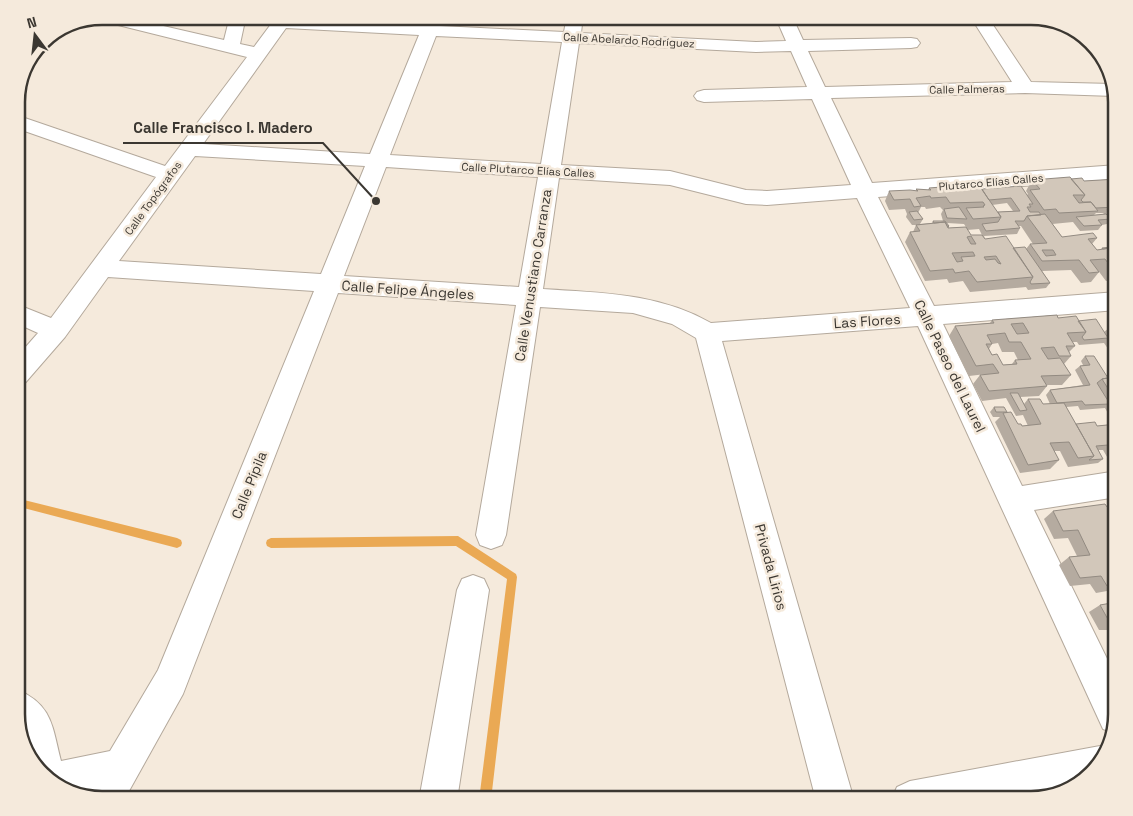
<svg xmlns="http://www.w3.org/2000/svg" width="1133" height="816" font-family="'Space Grotesk',sans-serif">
<rect width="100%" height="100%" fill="#f5eadc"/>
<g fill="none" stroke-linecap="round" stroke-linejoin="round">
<path fill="#eaa954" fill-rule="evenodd" d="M16 498 177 538 181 540 182 543 181 546 177 548 16 506Z
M458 536 516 574 517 577 491 800H479L507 579 456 546 271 548 267 546 266 543 267 540 271 538Z"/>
<defs>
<path id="street" d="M102 16H120L224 40 230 16H246L240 44 254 47 277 16 423 25 426 16H443L440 26 564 32 567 16H583L581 33 756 42 786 41 775 16H792L803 40 911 38 917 39 920 43 917 47 911 48 808 51 825 87 1012 82 970 16H987L1031 82 1113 84 1114 96 1025 93 831 98 872 183 1117 165V179L878 197 934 306 1117 292V310L943 324 1022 486 1117 471V497L1034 510 1117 679V715L1111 732 1103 729 918 326 722 341 854 800H816L696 338 672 324 633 313 540 307 506 535 502 545 491 549 480 545 476 535 516 305 338 293 183 694 124 800H101L50 782 25 752 16 720V689C53 705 52 726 61 761L110 751 158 670 314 291 108 277 65 337 25 383 16 386V358L38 333 16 323V304L51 318 156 177 16 128V115L165 166 247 57 94 19ZM286 28 419 35 370 154 203 144ZM436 36 562 42 541 164 390 155ZM579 43 756 52 791 51 807 87 704 90 697 92 694 96 697 100 704 102 812 99 851 185 767 191 746 190 670 171 561 165ZM195 156 365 166 321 274 119 261ZM386 167 538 177 519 287 344 276ZM559 178 670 185 746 204 767 205 857 198 910 308 711 323C658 293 602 293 543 289Z
M473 575 484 579 489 590 457 800H419L457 590 462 579Z
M1100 746 1105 749 1099 766 1072 789 1013 800H891L897 787 910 781Z"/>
</defs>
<use href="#street" stroke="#b4a99c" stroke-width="2"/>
<use href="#street" fill="#fff" fill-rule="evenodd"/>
</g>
<path fill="#b5aba0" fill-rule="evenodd" d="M1071 179 1084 181 1117 179V215L1114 218 1110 219 1107 224 1102 225 1098 230 1080 231 1073 222 1052 224 1049 219 1062 237 1097 238 1092 244 1097 250 1101 249 1102 248 1117 251V280L1106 281 1097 269 1099 272 1091 282 1081 283 1071 270 1042 271 1050 283 1046 288 1028 290 1026 287 970 292 963 281 949 283 947 279 925 281 905 242 910 232H913L916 225H912L906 217 907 214 905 209 889 210 885 201 889 191H916V189L928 190 929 188 982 189 1027 195 1028 194 1026 191 1032 180ZM1007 203 1013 211 998 212 992 205ZM921 207H925L926 209 940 207 943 210 941 214 943 221H933L932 223 920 224 923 219 918 213ZM1096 213H1104L1103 214 1094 215ZM947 223 964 224 966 227 949 228V226ZM1018 226H1021L1033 244H1030L1026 249 1013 248 985 239 984 236 1017 234 1020 228ZM979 229 982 235H971L967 230Z
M1058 318 1078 321 1104 332 1109 328 1117 327V362L1104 343 1079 345 1077 342H1072L1075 346 1069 352 1071 356 1064 364 1071 375 1062 385H1046L1047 386 1039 396 1020 397 1024 404 1028 399 1043 404H1050L1046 395 1050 390 1083 385 1075 370 1080 366 1083 365 1081 361 1085 356 1108 378 1117 376V461L1110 462 1103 450H1098L1103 459 1098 463 1068 467 1060 451H1054L1059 460 1050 469 1020 473 995 422 1000 417H993L990 412 994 407 1007 412 1018 424 1022 426H1028L1023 415 1016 416 1006 398 982 401 973 384 980 375 986 374 969 376 949 336 955 326 990 323 992 320ZM998 343 1002 352H1014L1018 360H1015L1012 364 1003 365 992 355 989 349 992 344ZM1078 406 1080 410 1105 408 1114 424 1097 426 1076 424 1066 407Z
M1053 511 1117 521V666L1108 648 1114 645 1107 630H1099L1089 612 1100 605 1114 603 1107 591 1096 593 1090 584 1070 586 1059 565 1069 557 1077 556 1068 538 1054 539 1044 519Z"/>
<path fill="#d2c7ba" stroke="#938b82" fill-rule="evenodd" d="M1070 177 1085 195H1073L1079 203 1091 202 1098 211 1059 213 1056 209 1044 210 1030 190 1040 189 1032 180Z
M1082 178 1084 181 1117 179V207L1096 208 1091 202H1083L1081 200 1085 195 1071 179Z
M978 184 1001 217 973 219 966 208 984 207 983 206 985 205 983 202 950 203 946 197 931 198 930 196 916 198 921 206 914 207 910 199 894 200 889 191 910 190 918 191 916 189 931 190 929 188Z
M1021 186 1033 204H1029L1031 207H1027L1030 212H1039L1041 215 1027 216 1024 221H1015L1020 228 986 231 982 224 998 222 1001 217 998 212 1020 211 1011 198 989 200 982 189Z
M959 207 967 219 947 218 944 209Z
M1113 208 1117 212V213L1111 214 1107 209Z
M917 211 923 219 914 220 909 212Z
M1045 214 1062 237 1093 233 1097 238 1088 239 1097 250 1110 248 1117 256V271H1114L1105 259 1090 260 1099 272 1089 273 1079 260 1042 261 1030 244 1047 243 1027 216ZM1042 250H1053L1056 255 1046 256Z
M1106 214 1111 219 1098 220 1102 225 1084 226 1076 217Z
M933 221H945L949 226 948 227 945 222 934 223Z
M945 222 948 228 966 227 971 235H982L985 239 1006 236 1033 277 977 282 969 271 955 273 953 269 930 271 910 232 920 231 916 225ZM971 236 976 244H971L967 237ZM973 252 975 256 961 257 963 261 957 262 952 253ZM996 256 1001 264 998 263 995 259 986 260 984 257Z
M1025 247 1050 283 1031 284 1030 282 1033 277 1013 248Z
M1112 247 1115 251H1117V256L1110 248 1103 249 1102 248Z
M1057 315 1058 318 1076 316 1086 332 1067 333 1075 346H1066L1071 356H1059L1054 347 1041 348 1048 359 1060 358 1071 375 1041 376 1047 386 989 391 980 375 999 373 993 364 976 366 955 326 994 323 992 320ZM1023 323 1029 333 1017 334 1011 324ZM1005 333 1009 342H1021L1031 359 1015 360 1017 364 1003 365 997 354 992 355 986 344H992L987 335Z
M1096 319 1108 338 1084 340 1082 337 1086 332 1078 321Z
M1117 327V339L1109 328Z
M1085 356H1094L1108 378 1102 379 1097 383 1110 404 1085 405 1082 401 1057 403 1050 390 1090 385 1080 366 1090 365Z
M1117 376V403L1102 379Z
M1010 393H1018L1027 410 1020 411Z
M1028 399H1040L1043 404 1064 403 1094 456 1078 458 1069 442 1050 443 1059 460 1028 465 1003 413 1011 412 1018 424H1021L1022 426 1041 424Z
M994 407H1004L1007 412H996Z
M1095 422 1097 426 1117 424V457H1115L1108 445 1096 446 1103 459 1089 460 1094 456 1076 424Z
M1105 504 1117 521V584L1107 586 1101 576 1080 578 1069 557 1090 555 1078 530 1063 531 1053 511Z
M1117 602V623H1110L1100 605Z"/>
<g text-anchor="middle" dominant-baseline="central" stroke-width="5" stroke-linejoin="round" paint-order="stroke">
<g font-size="11" fill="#3b3731" stroke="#f5eadc">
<text transform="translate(629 40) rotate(3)">Calle Abelardo Rodríguez</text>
<text transform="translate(967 89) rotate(-1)">Calle Palmeras</text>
<text transform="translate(528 170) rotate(3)">Calle Plutarco Elías Calles</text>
<text transform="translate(991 182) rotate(-5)">Plutarco Elías Calles</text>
<text transform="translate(153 198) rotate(-54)">Calle Topógrafos</text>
</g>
<g font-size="14" fill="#3b3731" stroke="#f5eadc">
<text transform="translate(533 275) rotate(-81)">Calle Venustiano Carranza</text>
<text transform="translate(408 290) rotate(4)">Calle Felipe Ángeles</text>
<text transform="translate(867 321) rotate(-4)">Las Flores</text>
<text transform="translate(950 366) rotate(64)">Calle Paseo del Laurel</text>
<text transform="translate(249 485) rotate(-68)">Calle Pípila</text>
<text transform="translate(771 567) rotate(75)">Privada Lirios</text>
</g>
</g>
<path d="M0 0H1133V816H0ZM102 25H1031A77 77 0 0 1 1108 102V714A77 77 0 0 1 1031 791H102A77 77 0 0 1 25 714V102A77 77 0 0 1 102 25Z" fill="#f5eadc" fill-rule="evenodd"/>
<path fill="none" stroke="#3b3731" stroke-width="2.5" d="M102 25H1031A77 77 0 0 1 1108 102V714A77 77 0 0 1 1031 791H102A77 77 0 0 1 25 714V102A77 77 0 0 1 102 25Z"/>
<path fill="none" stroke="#3b3731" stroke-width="2" d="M376 201L323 143H123"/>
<circle fill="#3b3731" stroke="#f5eadc" stroke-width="2" cx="376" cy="201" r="5"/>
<g font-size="15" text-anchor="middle" font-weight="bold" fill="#3b3731" stroke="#f5eadc" stroke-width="5" stroke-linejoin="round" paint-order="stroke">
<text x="223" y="133">Calle Francisco I. Madero</text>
</g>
<g transform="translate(35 35) rotate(345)" stroke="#f5eadc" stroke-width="4" paint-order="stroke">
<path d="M0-4L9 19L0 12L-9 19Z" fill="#3b3731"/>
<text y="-8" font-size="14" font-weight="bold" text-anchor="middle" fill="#3b3731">N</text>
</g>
</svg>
